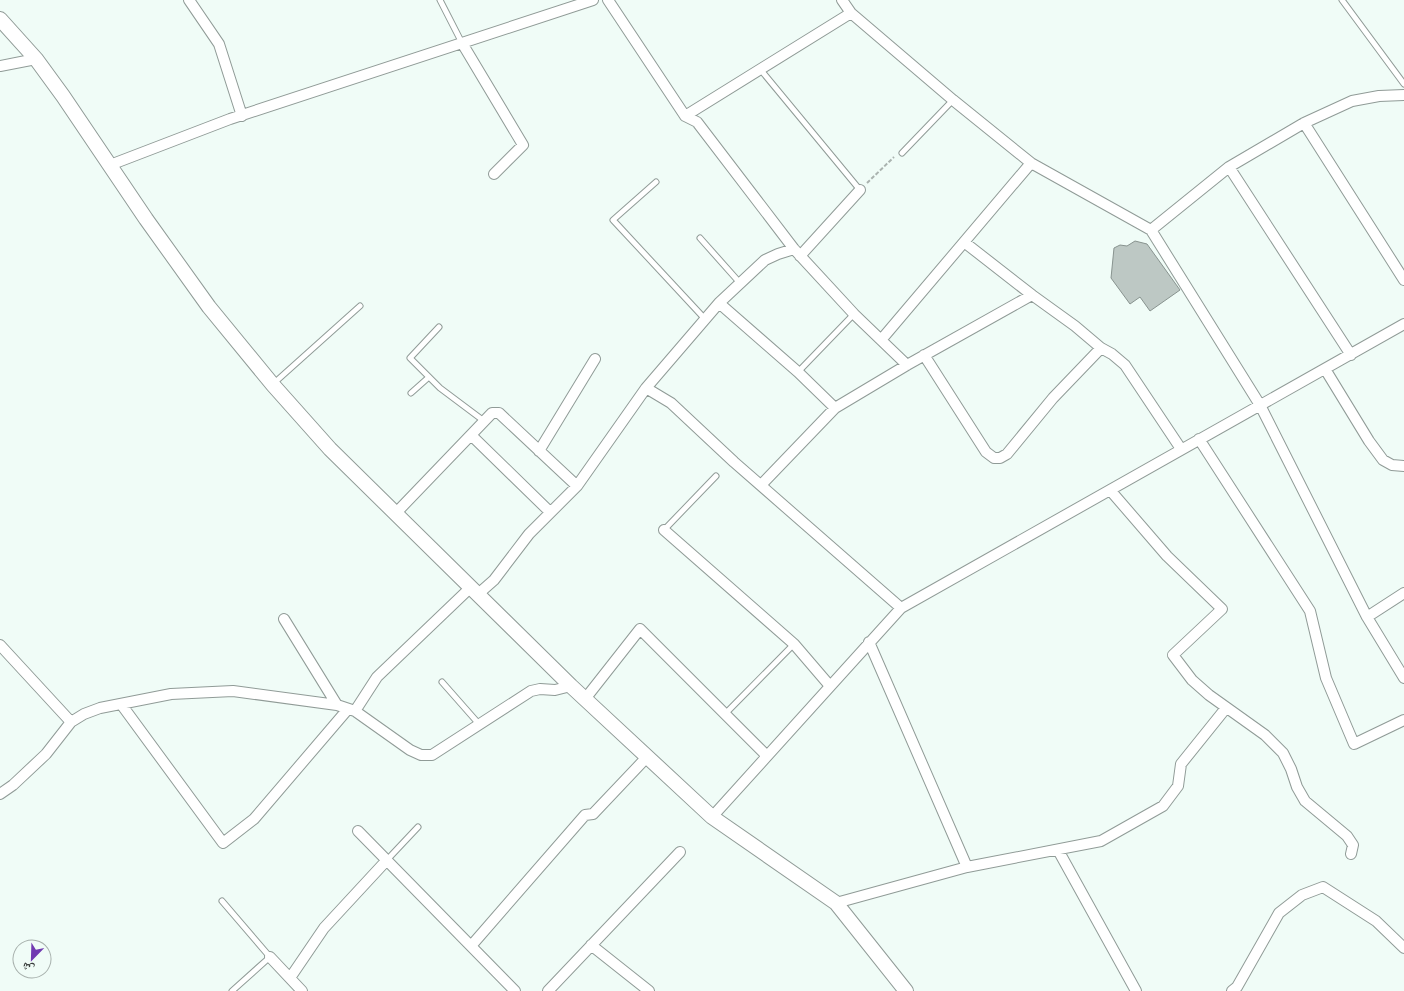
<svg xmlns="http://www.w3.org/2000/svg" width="1404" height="991" font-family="Lato,'Noto Naskh Arabic',sans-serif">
<rect width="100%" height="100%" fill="#f0fcf7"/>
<path fill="#bdc8c4" stroke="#88938f" d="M1135 241 1147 244 1180 290 1150 311 1140 297 1130 304 1111 278 1114 248 1120 245 1127 246Z"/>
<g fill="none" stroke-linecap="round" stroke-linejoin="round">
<defs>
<path id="lane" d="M440 0 462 43
M1342 0 1404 84
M760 69 860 190
M902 153 953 100
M656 182 613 220 705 319
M700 238 740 283
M439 327 410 358 440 388 484 421
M798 372 854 314
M273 384 360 306
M411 393 429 377
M664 530 716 476
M442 682 479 724
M725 714 794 644
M386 861 418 827
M222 901 270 957 232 991"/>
<path id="street" d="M189 0 219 44 242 116
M608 0 685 116 697 122 794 249 854 314 907 365
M842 0 851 13 953 100 1031 163 1151 230 1260 405 1367 617 1404 678
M462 43 523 145 494 174
M0 66 36 59
M685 116 851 13
M1304 123 1404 280
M110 165 230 119 593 0
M1229 167 1351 355
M1151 230 1229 167 1304 123 1352 101 1379 96 1404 95
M964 242 1032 295 1075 326 1101 348 1112 354 1125 365 1181 449
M800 256 860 190
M719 303 798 372 835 408
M881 340 1031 163
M924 355 986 452 994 458H1000L1007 454 1053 398 1101 348
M1325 369 1369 441 1383 460 1392 465 1404 466
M646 388 671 403 734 462 901 608
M471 435 550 512
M1199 439 1310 611 1326 678 1354 744 1404 720
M539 451 595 359
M761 485 835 408 907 365 1032 295
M1110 490 1167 556 1222 609 1173 655 1192 680 1209 695 1265 735 1283 753 1291 769 1297 787 1305 801 1347 836 1353 845 1351 854
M395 514 492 413H499L577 486
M664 530 794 644 830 686
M477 595 494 580 529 534 577 486 646 388 719 303 765 260 778 254 794 249
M1367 617 1404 593
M284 619 337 705
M869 642 967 867
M0 645 71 722
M585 699 640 629 767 756
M121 704 223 843 254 819 348 709
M355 711 377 677 470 588
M0 794 13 785 46 754 71 722 84 714 100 708 171 694 233 691 337 705 355 711 410 750 421 755H432L531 691 540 689 555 690 571 686
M712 817 901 608 1404 324
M358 831 515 991
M1058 850 1136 991
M836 903 967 867 1101 841 1163 806 1178 786 1181 764 1226 708
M591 945 649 991
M471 946 585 815 593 814 647 757
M270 957 302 991
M290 978 324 928 386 861
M548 991 680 852
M1232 991 1237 987 1279 913 1302 895 1323 887 1376 921 1404 948"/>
<path id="secondary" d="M0 19 36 59 63 96 146 219 209 307 273 385 330 449 571 686 712 817 836 903 906 991"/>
</defs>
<use href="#lane" stroke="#909b97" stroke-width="7"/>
<use href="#street" stroke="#909b97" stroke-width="12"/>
<use href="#secondary" stroke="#909b97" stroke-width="16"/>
<path stroke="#aab3af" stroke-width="2" stroke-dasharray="4 2" stroke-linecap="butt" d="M867 183 894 157"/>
<use href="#lane" stroke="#fff" stroke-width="5"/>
<use href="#street" stroke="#fff" stroke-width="10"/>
<use href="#secondary" stroke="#fff" stroke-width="14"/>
</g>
<g transform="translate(32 959) rotate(203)"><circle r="19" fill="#f0fcf7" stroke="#a7b0ac"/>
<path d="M0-3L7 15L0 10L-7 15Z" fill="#713ab1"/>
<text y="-6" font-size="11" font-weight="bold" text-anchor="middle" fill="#393e3c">ش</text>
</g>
</svg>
